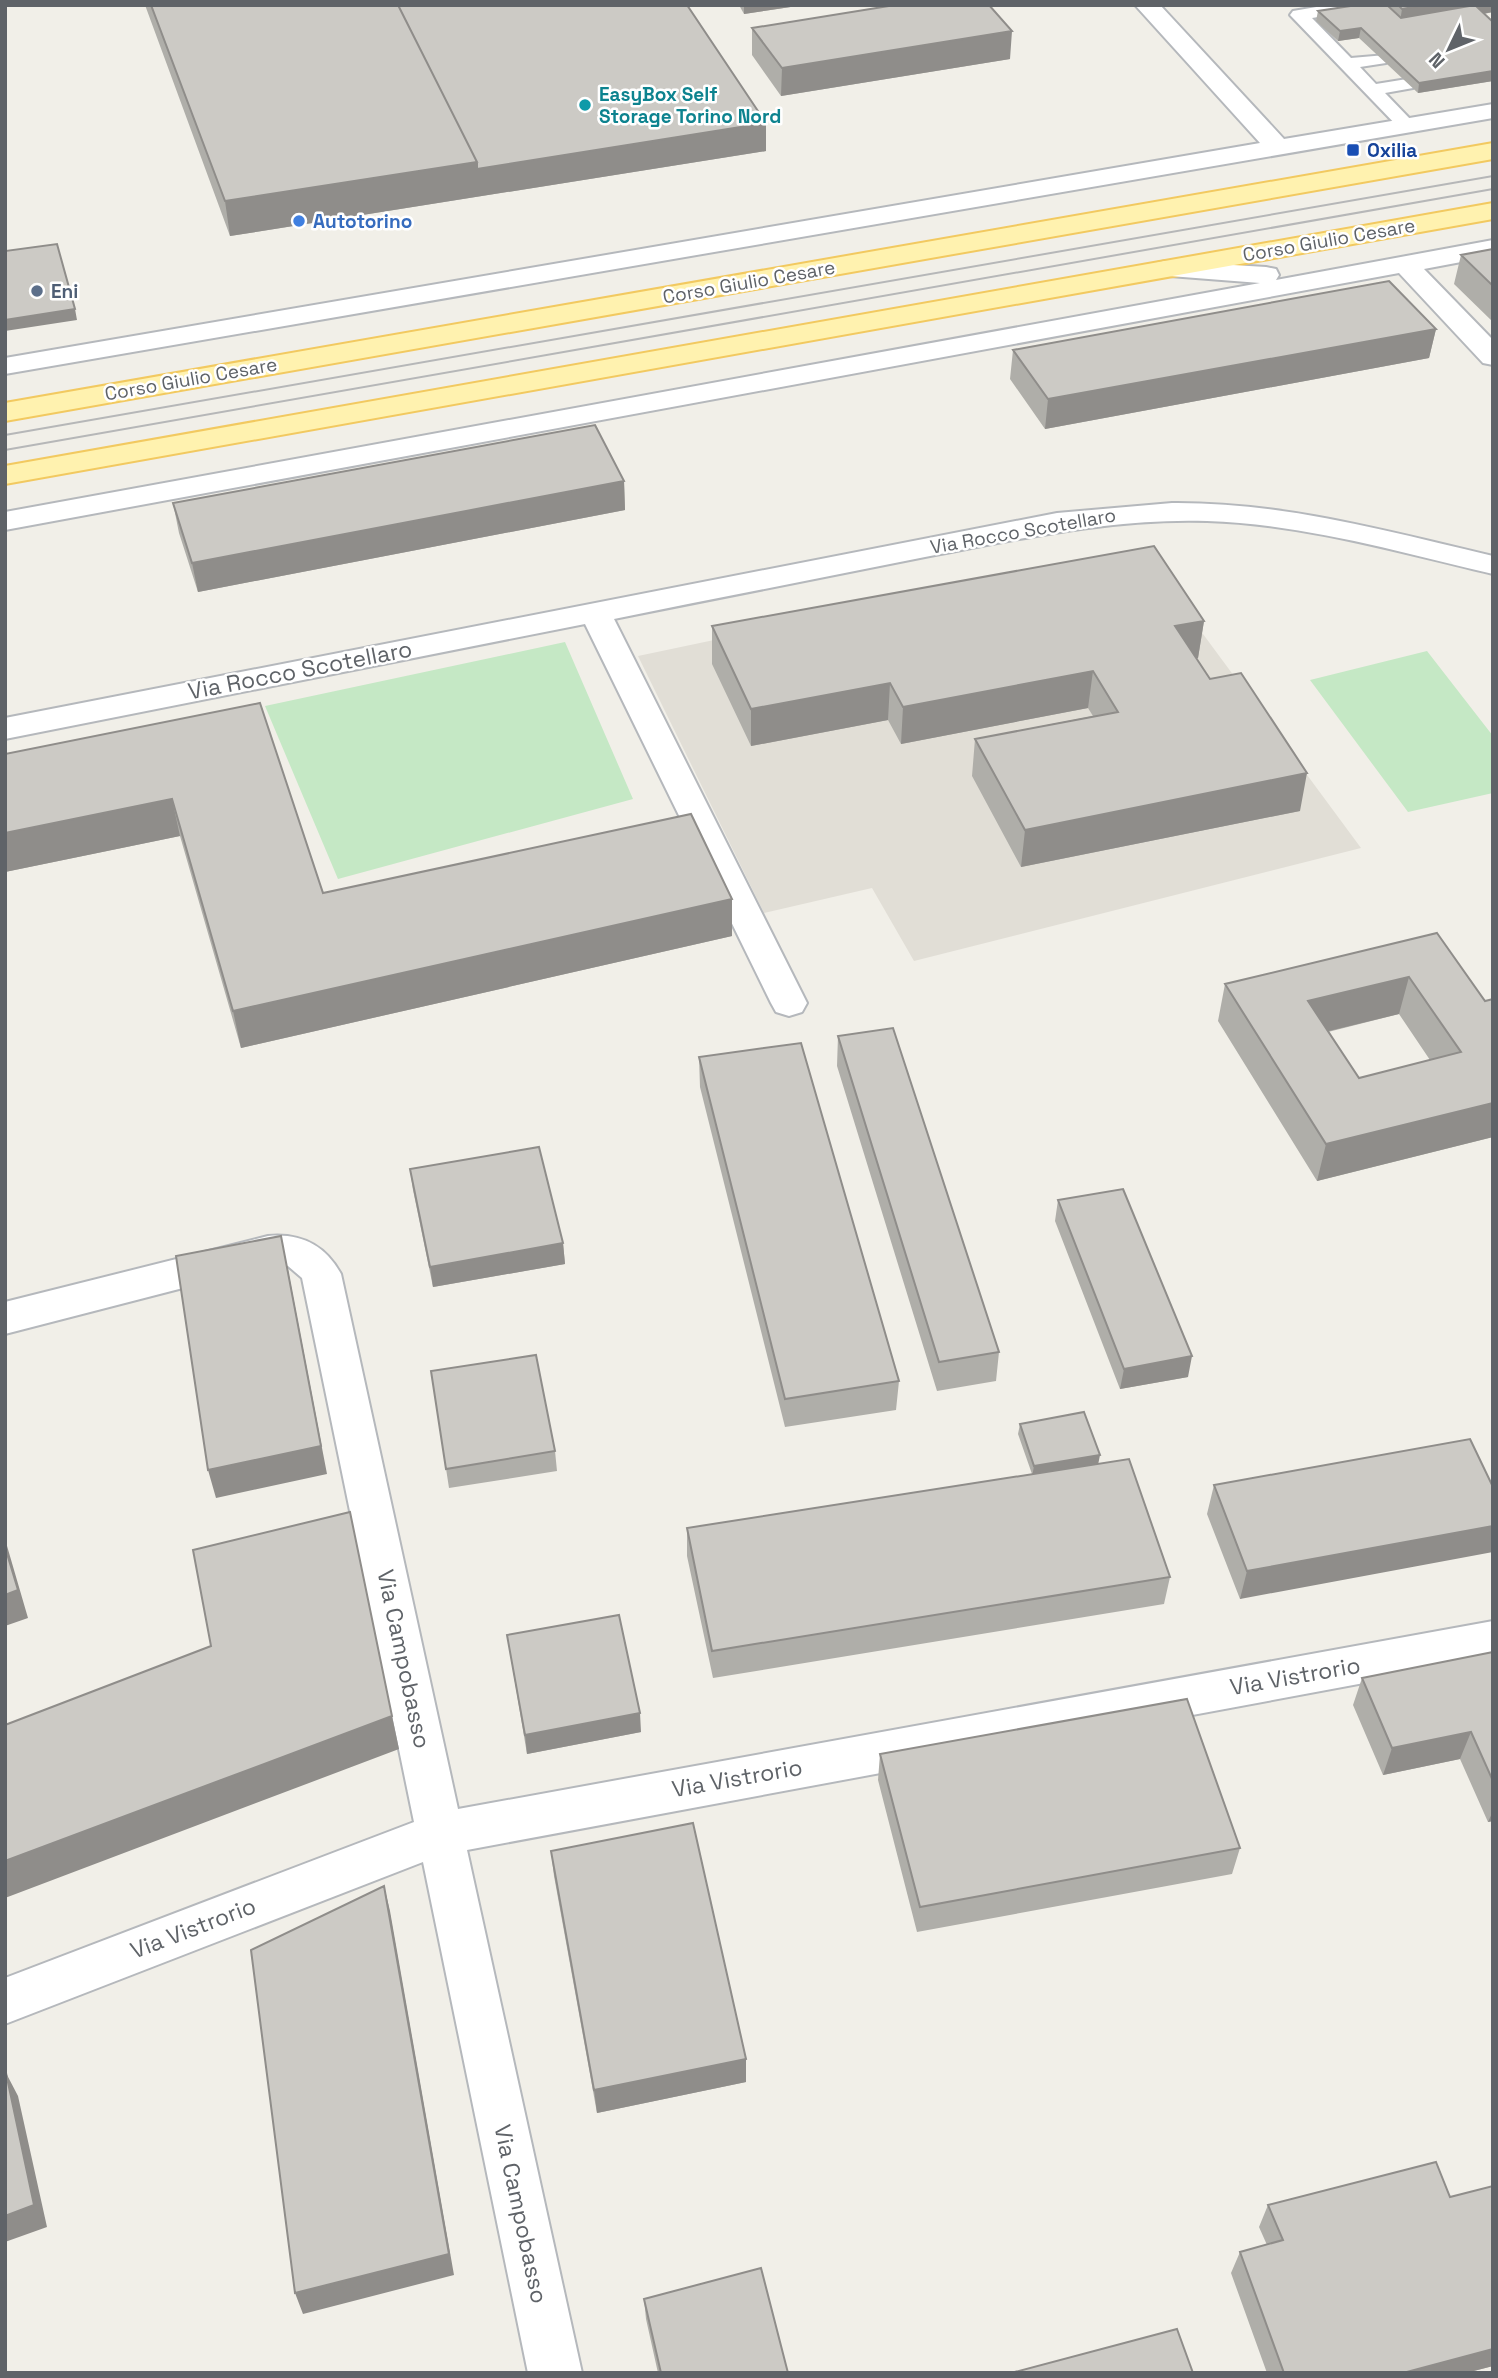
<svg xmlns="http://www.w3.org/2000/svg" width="1498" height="2378" font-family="'Space Grotesk',sans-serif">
<rect width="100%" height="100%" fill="#f1efe8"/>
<path fill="#e1ded6" d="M1141 550 1361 848 914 961 872 888 764 913 638 656Z"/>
<path fill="#c5e8c5" d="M565 642 633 799 338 879 265 706Z
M1427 651 1493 736V793L1408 812 1310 680Z"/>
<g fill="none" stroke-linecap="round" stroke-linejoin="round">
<defs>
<path id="service" d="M1328 5H1370L1362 10 1312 18 1351 58 1386 55 1389 59 1386 63 1360 67 1376 84 1407 79 1413 80 1416 84 1413 88 1385 93 1412 121 1415 125 1412 129H1400L1290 15 1293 11Z"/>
<path id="minor" d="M1135 5H1160L1284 139 1493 104V118L5 374V358L1260 143Z
M1493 240V256L1424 269 1493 340V365L1483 363 1399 273 5 530V512L1260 283 1157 275 1153 269 1157 263 1166 261 1266 267 1276 269 1279 275 1276 280Z
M1172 503C1282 502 1387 531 1493 556V574C1399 552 1304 524 1207 521 1111 518 1019 539 925 557 821 578 718 598 614 619L807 1003 802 1012 789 1016 776 1012 771 1003 585 624 5 739V718L1057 513Z
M268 1236C301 1233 325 1245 341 1274L458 1809 1493 1621V1659L467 1850 582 2373H528L423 1862 5 2024V1978L414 1822 302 1278 288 1266H268L5 1334V1302Z"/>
<path id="primary" d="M1493 143V159L5 421V403Z
M1493 203V219L5 484V466Z"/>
</defs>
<use href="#service" stroke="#b5b8bc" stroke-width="4"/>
<use href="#minor" stroke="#b5b8bc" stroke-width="4"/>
<use href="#primary" stroke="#f2c960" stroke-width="4"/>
<use href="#service" fill="#fff" fill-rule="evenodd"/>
<use href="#minor" fill="#fff" fill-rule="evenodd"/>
<use href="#primary" fill="#fff2af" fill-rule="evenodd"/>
<path stroke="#b6b7b8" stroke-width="2" d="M5 435 1493 176
M5 450 1493 189"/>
</g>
<path fill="#afaea9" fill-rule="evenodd" d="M145 5H687L766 123V151L230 236Z
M739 5H804L744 14Z
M1357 5H1493V12L1484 14 1493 22V81L1418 93 1359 38 1338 41 1316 21 1318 11Z
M752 28 1010 59 781 96 752 55Z
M1493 249V322L1454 284 1461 255Z
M1436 329 1429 358 1045 429 1010 379 1013 350Z
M624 481 625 510 198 592 179 533 173 503Z
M1204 621 1198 658 1196 659 1300 811 1021 867 972 776 975 739 1093 716 1088 708 901 744 888 720 751 746 712 664V626Z
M260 703 323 893 732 899V936L241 1048 180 836 5 872V754Z
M1437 933 1493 1137 1317 1181 1218 1021 1225 984ZM1399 1014 1430 1060 1359 1078 1328 1032Z
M838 1036 999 1352 996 1381 937 1391 837 1066Z
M699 1057 899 1381 896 1410 785 1427 700 1087Z
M410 1169 563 1243 565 1264 433 1287 413 1190Z
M1058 1200 1188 1377 1120 1389 1055 1221Z
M431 1371 555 1451 557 1471 449 1488Z
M1020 1424 1098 1463 1170 1577 1164 1604 713 1678 687 1556V1528L1032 1474 1018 1434Z
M1214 1485 1493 1487 1240 1599 1207 1514Z
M507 1635 641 1732 527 1754Z
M1493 1652V1821L1488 1822 1460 1759 1383 1775 1353 1705 1362 1678Z
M880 1754 1240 1848 1232 1874 917 1932 878 1780Z
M551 1851 746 2082 597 2113 554 1876Z
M1493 2186V2366L1466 2373H1267L1231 2273 1240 2252 1267 2245 1259 2227 1268 2205 1450 2197Z
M644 2299 788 2373H658L646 2319Z"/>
<path fill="#8f8d8a" d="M744 5H804L744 14Z
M1424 5H1493V12L1399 28 1402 9Z
M1361 28 1359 38 1338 41 1340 31Z
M1012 31 1010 59 781 96 782 68Z
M1493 71V81L1418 93 1419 83Z
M766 123V151L230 236 225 201 477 162Z
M75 309 77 320 5 331V320Z
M1436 329 1429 358 1045 429 1048 399Z
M624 481 625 510 198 592 192 563Z
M1204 621 1198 658 1169 664 1175 626Z
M1093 671 1088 708 901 744 903 707Z
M890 683 888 720 751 746V709Z
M1307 773 1300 811 1021 867 1025 830Z
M172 799 180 836 5 872V833Z
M732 899V936L241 1048 233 1011Z
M1409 977 1399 1014 1300 1038 1308 1001Z
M1493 1103V1137L1317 1181 1326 1144Z
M563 1243 565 1264 433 1287 430 1267Z
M287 1265 327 1474 216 1498 208 1470Z
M1192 1356 1188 1377 1120 1389 1124 1369Z
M1100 1455 1098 1465 1032 1477 1034 1466Z
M1493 1526V1552L1240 1599 1247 1571Z
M5 1539 28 1618 5 1626Z
M640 1713 641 1732 527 1754 525 1735Z
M392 1716 399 1749 5 1898V1861Z
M1471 1732 1460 1759 1383 1775 1392 1748Z
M1493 1811V1821L1488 1822Z
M384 1886 390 1911 454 2275 303 2314 295 2293Z
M746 2059V2082L597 2113 594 2090Z
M6 2073 18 2096 47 2227 5 2242Z
M1493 2349V2366L1466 2373H1403Z"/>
<path fill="#cccac5" stroke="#8f8d8a" stroke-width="2" fill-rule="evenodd" d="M151 5H398L477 162 225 201Z
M398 5H687L766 123 477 169V162Z
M895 5H989L1012 31 782 68 752 28Z
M1357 5H1387L1401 18 1475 5 1493 22V71L1419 83 1361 28 1340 31 1318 11Z
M1398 5H1424L1402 9Z
M57 244 75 309 5 320V251Z
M1493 249V286L1461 255Z
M1389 281 1436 329 1048 399 1013 350Z
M595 425 624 481 192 563 173 503Z
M1154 546 1204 621 1175 626 1210 679 1241 673 1307 773 1025 830 975 739 1118 712 1093 671 903 707 890 683 751 709 712 626Z
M260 703 323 893 691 814 732 899 233 1011 172 799 5 833V754Z
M1437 933 1485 1001 1493 999V1103L1326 1144 1225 984ZM1409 977 1461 1052 1359 1078 1308 1001Z
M893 1028 999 1352 939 1362 838 1036Z
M801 1043 899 1381 785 1399 699 1057Z
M539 1147 563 1243 430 1267 410 1169Z
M1123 1189 1192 1356 1124 1369 1058 1200Z
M281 1236 321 1446 208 1470 176 1256Z
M536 1355 555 1451 446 1469 431 1371Z
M1084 1412 1100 1455 1034 1466 1020 1424Z
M1470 1439 1493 1487V1526L1247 1571 1214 1485Z
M1129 1459 1170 1577 712 1651 687 1528Z
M350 1512 392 1716 5 1861V1725L211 1646 193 1550Z
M5 1547 18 1590 5 1595Z
M619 1615 640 1713 525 1735 507 1635Z
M1493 1652V1781L1471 1732 1392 1748 1362 1678Z
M1187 1699 1240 1848 920 1907 880 1754Z
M693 1823 746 2059 594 2090 551 1851Z
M384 1886 449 2254 295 2293 251 1950Z
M5 2073H6L34 2205 5 2216Z
M1436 2162 1450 2197 1493 2186V2349L1403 2373H1284L1240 2252 1283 2240 1268 2205Z
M761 2268 788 2373H661L644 2299Z
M1177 2329 1193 2373H1011Z"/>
<circle fill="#0f9aa8" stroke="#fff" stroke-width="2.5" cx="585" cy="105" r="7"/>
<rect fill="#1a4fb4" stroke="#fff" stroke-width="2.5" x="1346" y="143" width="14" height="14" rx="3.5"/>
<circle fill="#3f7fe0" stroke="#fff" stroke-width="2.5" cx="299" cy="221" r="7"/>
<circle fill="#5c6f8a" stroke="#fff" stroke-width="2.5" cx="37" cy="291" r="7"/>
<g text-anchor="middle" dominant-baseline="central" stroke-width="5" stroke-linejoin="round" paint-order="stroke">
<g font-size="19" font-weight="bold" fill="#0d838f" stroke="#fff" text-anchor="start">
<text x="599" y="94">EasyBox Self<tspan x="599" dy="22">Storage Torino Nord</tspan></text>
</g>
<g font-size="19" font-weight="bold" fill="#164399" stroke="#fff" text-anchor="start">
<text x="1367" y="150">Oxilia</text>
</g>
<g font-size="19" font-weight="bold" fill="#366cbe" stroke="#fff" text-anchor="start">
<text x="313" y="221">Autotorino</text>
</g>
<g font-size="19" fill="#5f6368" stroke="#fff">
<text transform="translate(1329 240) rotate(-10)">Corso Giulio Cesare</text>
<text transform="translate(749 282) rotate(-10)">Corso Giulio Cesare</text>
<text transform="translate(191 379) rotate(-10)">Corso Giulio Cesare</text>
<text transform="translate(1023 531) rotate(-10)">Via Rocco Scotellaro</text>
</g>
<g font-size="19" font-weight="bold" fill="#4e5e75" stroke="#fff" text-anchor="start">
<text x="51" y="291">Eni</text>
</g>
<g font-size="23" fill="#5f6368" stroke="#fff">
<text transform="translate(300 670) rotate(-11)">Via Rocco Scotellaro</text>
<text transform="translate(404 1659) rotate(78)">Via Campobasso</text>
<text transform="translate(1295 1676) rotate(-10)">Via Vistrorio</text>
<text transform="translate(737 1778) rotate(-10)">Via Vistrorio</text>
<text transform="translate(193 1928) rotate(-21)">Via Vistrorio</text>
<text transform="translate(521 2214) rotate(78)">Via Campobasso</text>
</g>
</g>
<rect width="1498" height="2378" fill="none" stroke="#5f6368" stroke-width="14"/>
<g transform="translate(1449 49) rotate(227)" stroke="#ffffff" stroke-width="5" paint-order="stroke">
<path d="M0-5L12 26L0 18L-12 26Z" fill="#5f6368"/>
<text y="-10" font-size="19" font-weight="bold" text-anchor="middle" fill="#5f6368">N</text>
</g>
</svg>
